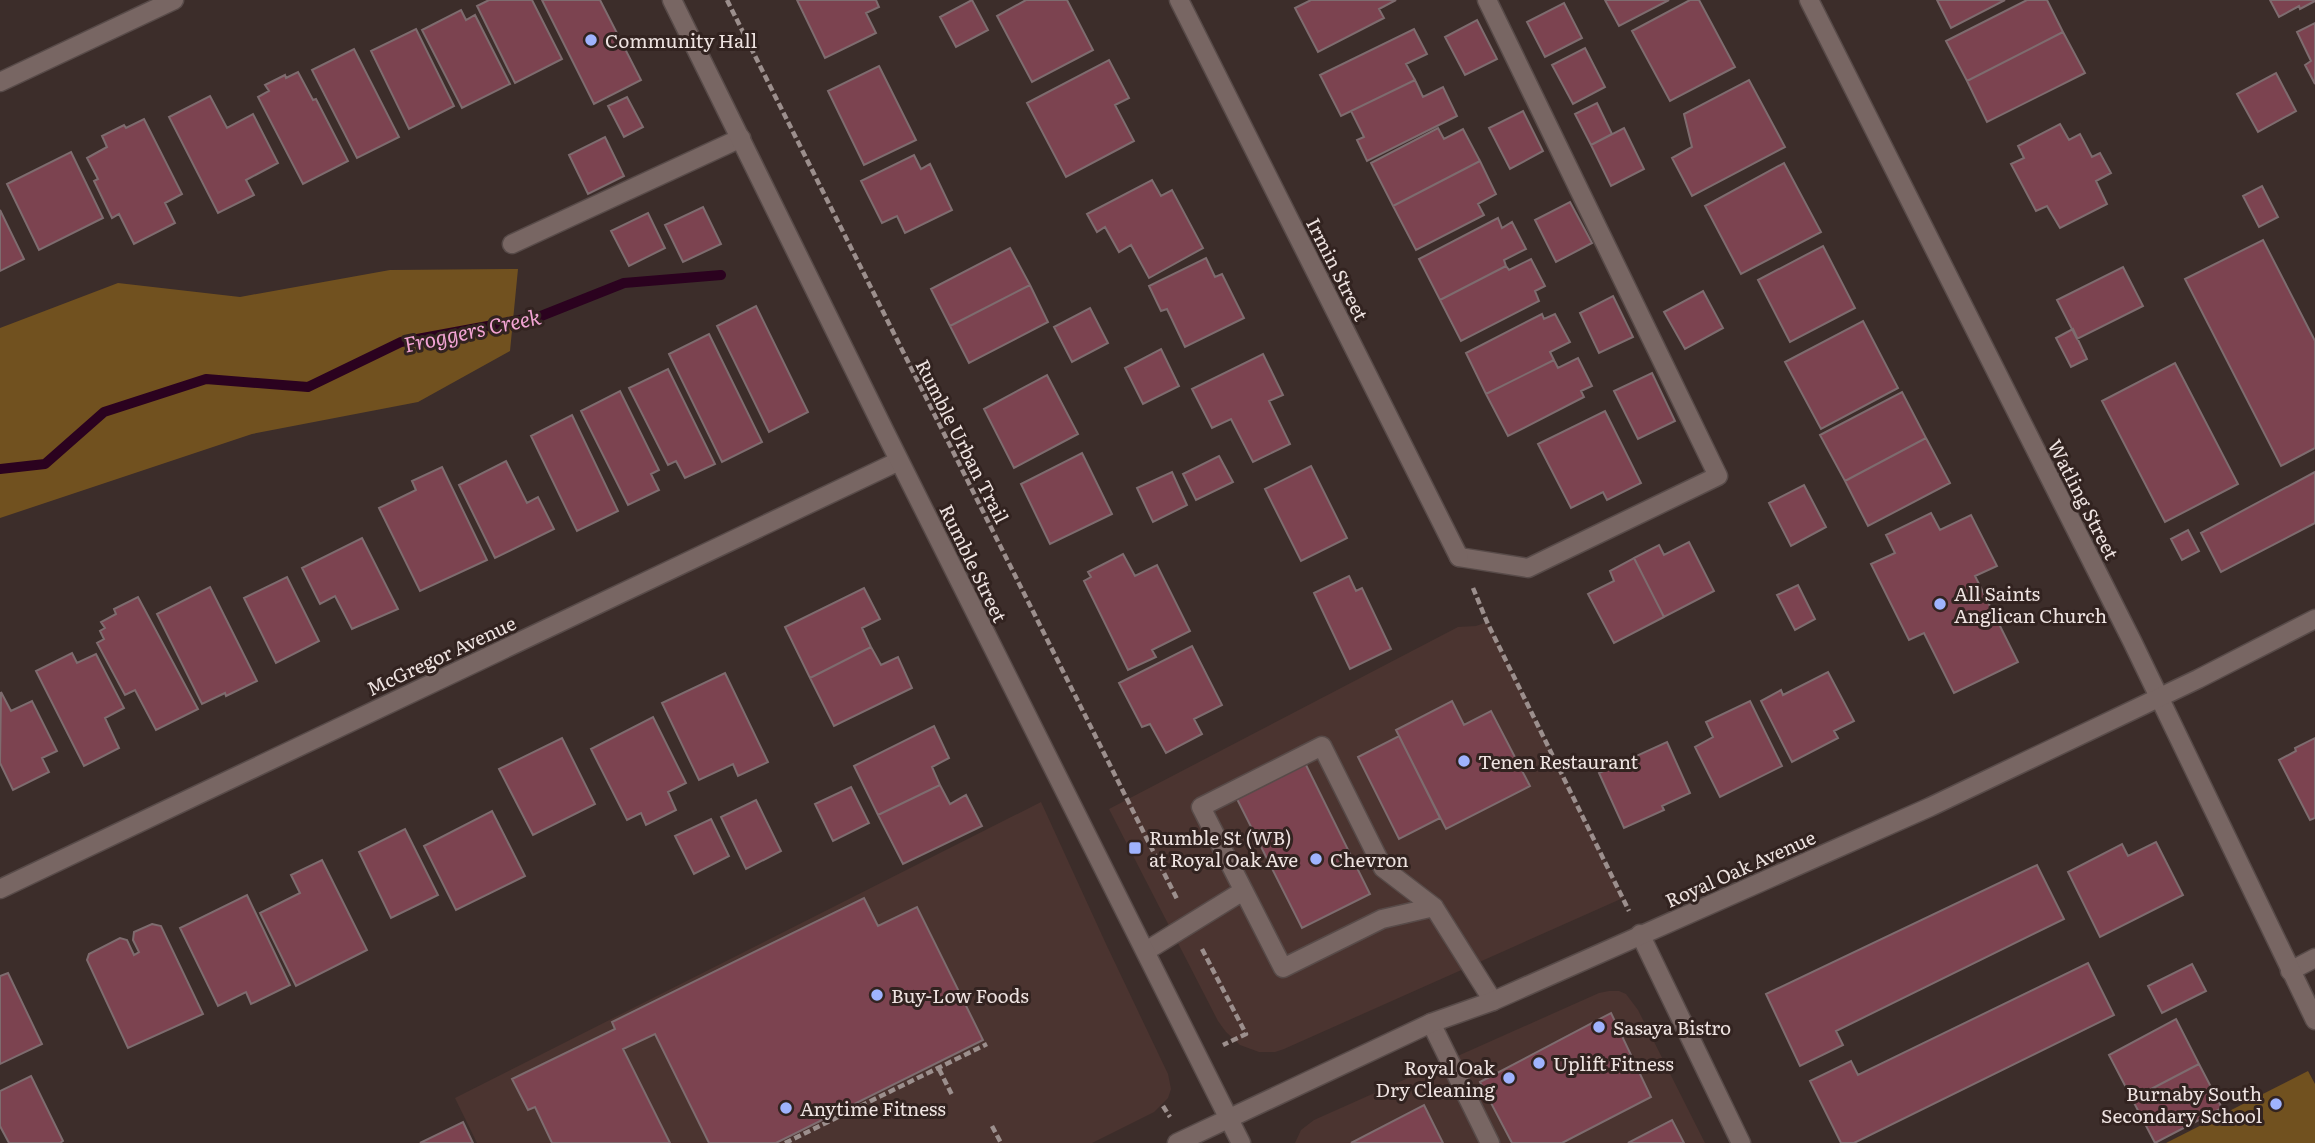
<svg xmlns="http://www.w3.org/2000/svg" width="2315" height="1143" font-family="Literata,serif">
<rect width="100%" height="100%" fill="#3c2d2a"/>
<path fill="#4b3430" d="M1487 622 1623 898 1284 1049 1275 1052H1259L1240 1045 1226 1032 1218 1021 1109 809 1458 627 1476 626Z
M1041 802 1106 944 1168 1074 1171 1089 1168 1098 1154 1112 1092 1143H477L455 1098Z
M1609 991H1619L1626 994 1638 1010 1705 1143H1295L1301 1130 1314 1120 1599 993Z"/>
<path fill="#71511f" d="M518 269 510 351 418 402 252 434 0 518V328L118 283 240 297 390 270Z
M2308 1071 2315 1084V1143H2166Z"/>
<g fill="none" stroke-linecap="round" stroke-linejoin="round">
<path stroke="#2b021f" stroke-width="10" d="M0 469 45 464 104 412 206 379 308 387 401 342 541 316 624 283 721 275"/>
</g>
<path fill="#7c4350" stroke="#7e6c6f" stroke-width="2" d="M489 0H532L562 59 515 83 477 6Z
M542 0H600L641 80 594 104Z
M797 0H876L879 7 866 13 876 33 825 58Z
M972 0 988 30 956 47 940 17Z
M1026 0H1067L1093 50 1032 82 997 16Z
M1311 0H1396L1379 9 1384 18 1318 52 1295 8Z
M1605 0H1669L1619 26Z
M1690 0H1699L1735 67 1670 101 1632 31Z
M1937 0H2005L1951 28Z
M2027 0H2047L2063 32 1967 81 1946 41Z
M2270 0H2315V1L2300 9 2299 6 2279 17Z
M1564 3 1582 38 1545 57 1527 22Z
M461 10 466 20 475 15 510 84 462 108 422 30Z
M1477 20 1497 59 1465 75 1445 37Z
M2315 23V84L2305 65 2311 61 2297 32Z
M416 29 454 106 409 129 371 51Z
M1414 29 1427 54 1406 64 1415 80 1341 116 1320 75Z
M2063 32 2085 73 1987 122 1967 81Z
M1585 48 1605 87 1573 104 1552 65Z
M354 49 399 137 357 158 312 70Z
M1109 60 1129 98 1115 105 1134 141 1066 177 1027 103Z
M879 66 916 140 864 165 828 91Z
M298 72 313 100 316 99 348 161 303 184 258 97 269 91 265 85 285 75 286 78Z
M2276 73 2296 111 2258 132 2237 94Z
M1415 80 1423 97 1443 87 1457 116 1367 161 1357 140 1364 137 1351 111Z
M1749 80 1785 147 1692 196 1672 158 1692 147 1684 114Z
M210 96 227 128 253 114 278 163 246 180 254 195 218 213 169 117Z
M627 97 643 127 624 137 608 106Z
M1597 103 1612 134 1591 145 1575 114Z
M1523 111 1543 151 1510 169 1489 128Z
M144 119 182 194 165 203 175 223 134 244 119 214 112 218 94 181 98 179 87 158 107 147 102 136 124 125 126 128Z
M2060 124 2069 140 2080 134 2092 157 2100 153 2111 173 2096 181 2107 204 2060 228 2047 206 2036 211 2011 164 2024 158 2018 146Z
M1438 128 1444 139 1463 129 1480 161 1393 206 1371 163Z
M1624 128 1644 169 1611 186 1591 145Z
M605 137 624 176 588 194 569 155Z
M71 152 103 218 39 250 7 184Z
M914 155 921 169 930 164 952 210 905 233 897 216 882 223 861 181Z
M1480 161 1496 194 1478 204 1484 215 1416 250 1393 206Z
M1784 163 1821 232 1741 274 1705 206Z
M1152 180 1161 196 1172 190 1203 248 1149 278 1131 245 1119 252 1105 227 1097 232 1087 214Z
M2262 186 2278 217 2259 227 2243 196Z
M1570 202 1592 243 1556 262 1535 220Z
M703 207 721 244 683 262 665 225Z
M0 210 24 259 0 271Z
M648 213 665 248 629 266 611 231Z
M1498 218 1502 228 1512 222 1526 249 1504 260 1506 266 1440 300 1419 259Z
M2263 240 2315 341V448L2281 466 2185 279Z
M1823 246 1855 308 1790 342 1758 280Z
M1010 248 1030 285 950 326 931 289Z
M1206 258 1215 277 1222 274 1244 318 1185 347 1167 309 1161 311 1149 286Z
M1531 259 1545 286 1535 291 1539 301 1461 341 1440 300 1506 266 1509 270Z
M2123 267 2143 306 2077 339 2057 300Z
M1030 285 1048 322 969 363 950 326Z
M1703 291 1723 328 1685 349 1664 312Z
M1613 296 1633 337 1599 353 1580 313Z
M756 306 808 412 769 432 717 326Z
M1090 308 1108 343 1072 362 1054 327Z
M1542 314 1544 319 1555 314 1570 342 1550 352 1554 360 1486 394 1466 353Z
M1863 321 1898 388 1821 429 1785 362Z
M2073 329 2087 359 2071 367 2056 338Z
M709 334 762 442 722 462 669 354Z
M1161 349 1179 386 1143 404 1125 368Z
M1263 354 1283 395 1269 401 1290 444 1253 462 1231 419 1212 428 1192 389Z
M1578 358 1592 386 1581 391 1584 397 1508 436 1486 394 1554 360 1558 368Z
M2175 363 2238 484 2165 522 2102 401Z
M668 369 715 464 685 478 676 461 668 465 629 388Z
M1652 373 1675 421 1638 439 1614 391Z
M1047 375 1078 434 1014 468 984 409Z
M620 391 659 470 651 474 659 490 628 505 581 411Z
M1902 392 1926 438 1845 481 1820 435Z
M1605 411 1641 483 1607 500 1603 492 1571 508 1538 444Z
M572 415 618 511 577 531 531 436Z
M1926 438 1950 483 1868 526 1845 481Z
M1082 453 1112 514 1050 544 1021 484Z
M1219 456 1233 482 1196 500 1183 474Z
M506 461 527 503 538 497 554 529 495 558 459 485Z
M1311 466 1347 538 1301 561 1265 489Z
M442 467 487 560 420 591 379 508 416 490 412 481Z
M1172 472 1187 505 1153 522 1137 488Z
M2315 472V523L2221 572 2201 533Z
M1804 485 1826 527 1791 546 1769 503Z
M1931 513 1940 530 1971 515 1997 566 1975 576 2018 662 1954 693 1924 633 1909 640 1871 564 1895 553 1886 535Z
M2188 530 2199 551 2182 560 2171 539Z
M362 538 398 609 352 629 335 596 320 604 302 568Z
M1689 542 1714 591 1664 617 1634 558 1659 545 1664 555Z
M1123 554 1135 576 1157 565 1190 631 1152 650 1156 657 1128 670 1084 581 1091 577 1088 572Z
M1634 558 1664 617 1614 643 1588 594 1614 581 1610 571Z
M1349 576 1356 591 1362 588 1391 649 1350 669 1314 593Z
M287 577 319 641 276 663 244 598Z
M1798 585 1815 619 1795 630 1777 595Z
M210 587 257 681 226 696 225 693 202 704 157 614Z
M864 588 880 619 862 628 871 647 810 678 785 627Z
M138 597 198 709 156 730 135 690 125 695 97 643 104 639 100 631 105 628 101 622 116 614 114 609Z
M1192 646 1222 705 1194 719 1202 734 1166 753 1150 724 1142 727 1119 683Z
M871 647 881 665 898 657 912 688 834 726 810 678Z
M72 653 77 663 96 654 124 708 105 718 119 748 84 766 36 671Z
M1828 672 1854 721 1834 731 1838 738 1792 762 1761 701 1781 690 1783 695Z
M725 673 768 762 738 776 733 764 699 780 662 703Z
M1 692 11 711 32 701 57 751 42 758 49 772 13 790 0 763Z
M1452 701 1464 725 1491 711 1530 786 1446 829 1396 730Z
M1750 701 1782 766 1720 797 1695 747 1713 737 1706 722Z
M653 717 686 783 668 792 676 810 646 825 641 813 627 820 591 749Z
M934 726 949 758 932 767 940 785 878 815 854 766Z
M1399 736 1440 818 1399 839 1358 757Z
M562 738 595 804 533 835 499 769Z
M2315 738V818L2310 820 2279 760 2296 751 2295 748Z
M1667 742 1690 793 1662 806 1664 810 1624 828 1599 773Z
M1305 763 1370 894 1302 928 1236 797Z
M940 785 950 804 966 795 982 826 903 864 878 815Z
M851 787 869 823 833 841 815 804Z
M756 800 781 851 746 869 721 817Z
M492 811 525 876 456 910 424 846Z
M711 819 729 856 694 874 675 836Z
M405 829 438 895 391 918 359 852Z
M2156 842 2183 895 2100 937 2068 872 2122 844 2128 856Z
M322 860 367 950 296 986 260 913 300 893 291 875Z
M2037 865 2064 919 1836 1031 1843 1045 1800 1066 1766 994Z
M247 895 290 985 251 1004 246 992 218 1006 180 928Z
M864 898 878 926 917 907 983 1040 776 1143H709L655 1034 623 1049 670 1143H552L535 1107 528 1110 512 1079 615 1029 612 1022Z
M152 924 161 926 203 1014 128 1048 87 960 89 954 120 938 127 940 134 955 139 952 133 940 134 932Z
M2088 963 2114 1015 1854 1143H1841L1810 1081 1851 1061 1858 1075Z
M2192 964 2206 991 2162 1013 2148 986Z
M8 973 42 1044 0 1064V976Z
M1611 1013 1651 1097 1562 1143H1512L1480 1082Z
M2176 1019 2199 1064 2132 1099 2109 1055Z
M2199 1064 2222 1108 2155 1143 2132 1099Z
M31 1076 63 1141 60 1143H9L0 1126V1091Z
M1424 1105 1443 1143H1351Z
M1672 1120 1684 1143H1628Z
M463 1122 473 1143H420Z"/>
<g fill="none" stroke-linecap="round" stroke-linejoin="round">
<defs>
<path id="lane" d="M512 244 741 138
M1459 557 1528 568 1718 476 1487 0
M1434 907 1382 919 1283 968 1201 807 1322 746 1383 868 1434 907 1493 1001
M1146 951 1243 891
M2290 971 2315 958
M1431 1023 1490 1143"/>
<path id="street" d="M1179 0 1459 557
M1809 0 2132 641 2315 1020
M0 82 174 0
M0 889 899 461
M1640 934 1741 1143"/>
<path id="secondary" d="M672 0 885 432 1241 1143
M1177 1143 1431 1023 1493 1001 1930 807 2198 679 2315 619"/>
</defs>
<use href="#lane" stroke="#584b49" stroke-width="21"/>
<use href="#street" stroke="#584b49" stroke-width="21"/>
<use href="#secondary" stroke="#584b49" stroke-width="21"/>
<path stroke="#9c8f8d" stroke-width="4.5" stroke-dasharray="7 3.5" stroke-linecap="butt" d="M727 0 1178 901
M1473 588 1487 622 1629 911
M1202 949 1246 1034 1223 1045
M939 1069 953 1097
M1163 1106 1170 1117
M992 1126 1001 1143
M785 1143 987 1044"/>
<use href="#lane" stroke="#786663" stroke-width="18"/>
<use href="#street" stroke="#786663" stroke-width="18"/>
<use href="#secondary" stroke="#786663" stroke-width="18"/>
</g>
<g fill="#9fb3fd" stroke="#322320" stroke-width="2.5">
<circle cx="591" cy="40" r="7"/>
<circle cx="1940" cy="604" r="7"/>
<circle cx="1464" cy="761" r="7"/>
<rect x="1128" y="841" width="14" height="14" rx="3.5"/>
<circle cx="1316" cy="859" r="7"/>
<circle cx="877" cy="995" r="7"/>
<circle cx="1599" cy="1027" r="7"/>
<circle cx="1539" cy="1063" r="7"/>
<circle cx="1509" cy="1078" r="7"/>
<circle cx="2276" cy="1104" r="7"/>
<circle cx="786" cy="1108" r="7"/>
</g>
<g text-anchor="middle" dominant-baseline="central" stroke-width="6" stroke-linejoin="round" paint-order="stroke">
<g font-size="19" fill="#eee3e1" stroke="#322320" text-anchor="start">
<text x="605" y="40">Community Hall</text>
<text x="1954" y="593">All Saints<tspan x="1954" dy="22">Anglican Church</tspan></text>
<text x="1478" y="761">Tenen Restaurant</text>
<text x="1149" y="837">Rumble St (WB)<tspan x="1149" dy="22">at Royal Oak Ave</tspan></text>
<text x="1330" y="859">Chevron</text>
<text x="891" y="995">Buy-Low Foods</text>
<text x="1613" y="1027">Sasaya Bistro</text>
<text x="1553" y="1063">Uplift Fitness</text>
<text x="1495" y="1067" text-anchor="end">Royal Oak<tspan x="1495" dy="22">Dry Cleaning</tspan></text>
<text x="2262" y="1093" text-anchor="end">Burnaby South<tspan x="2262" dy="22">Secondary School</tspan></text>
<text x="800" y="1108">Anytime Fitness</text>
</g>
<g font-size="19" fill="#eee3e1" stroke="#322320">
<text transform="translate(1338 269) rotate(63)">Irmin Street</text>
<text transform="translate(963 441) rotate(63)">Rumble Urban Trail</text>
<text transform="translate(2084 499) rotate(63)">Watling Street</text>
<text transform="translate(974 563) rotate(64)">Rumble Street</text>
<text transform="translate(441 655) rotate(-25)">McGregor Avenue</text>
<text transform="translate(1740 868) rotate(-24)">Royal Oak Avenue</text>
</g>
<g font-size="21" font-style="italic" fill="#f2a4d4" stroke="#322320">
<text transform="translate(472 329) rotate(-12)">Froggers Creek</text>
</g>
</g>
</svg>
